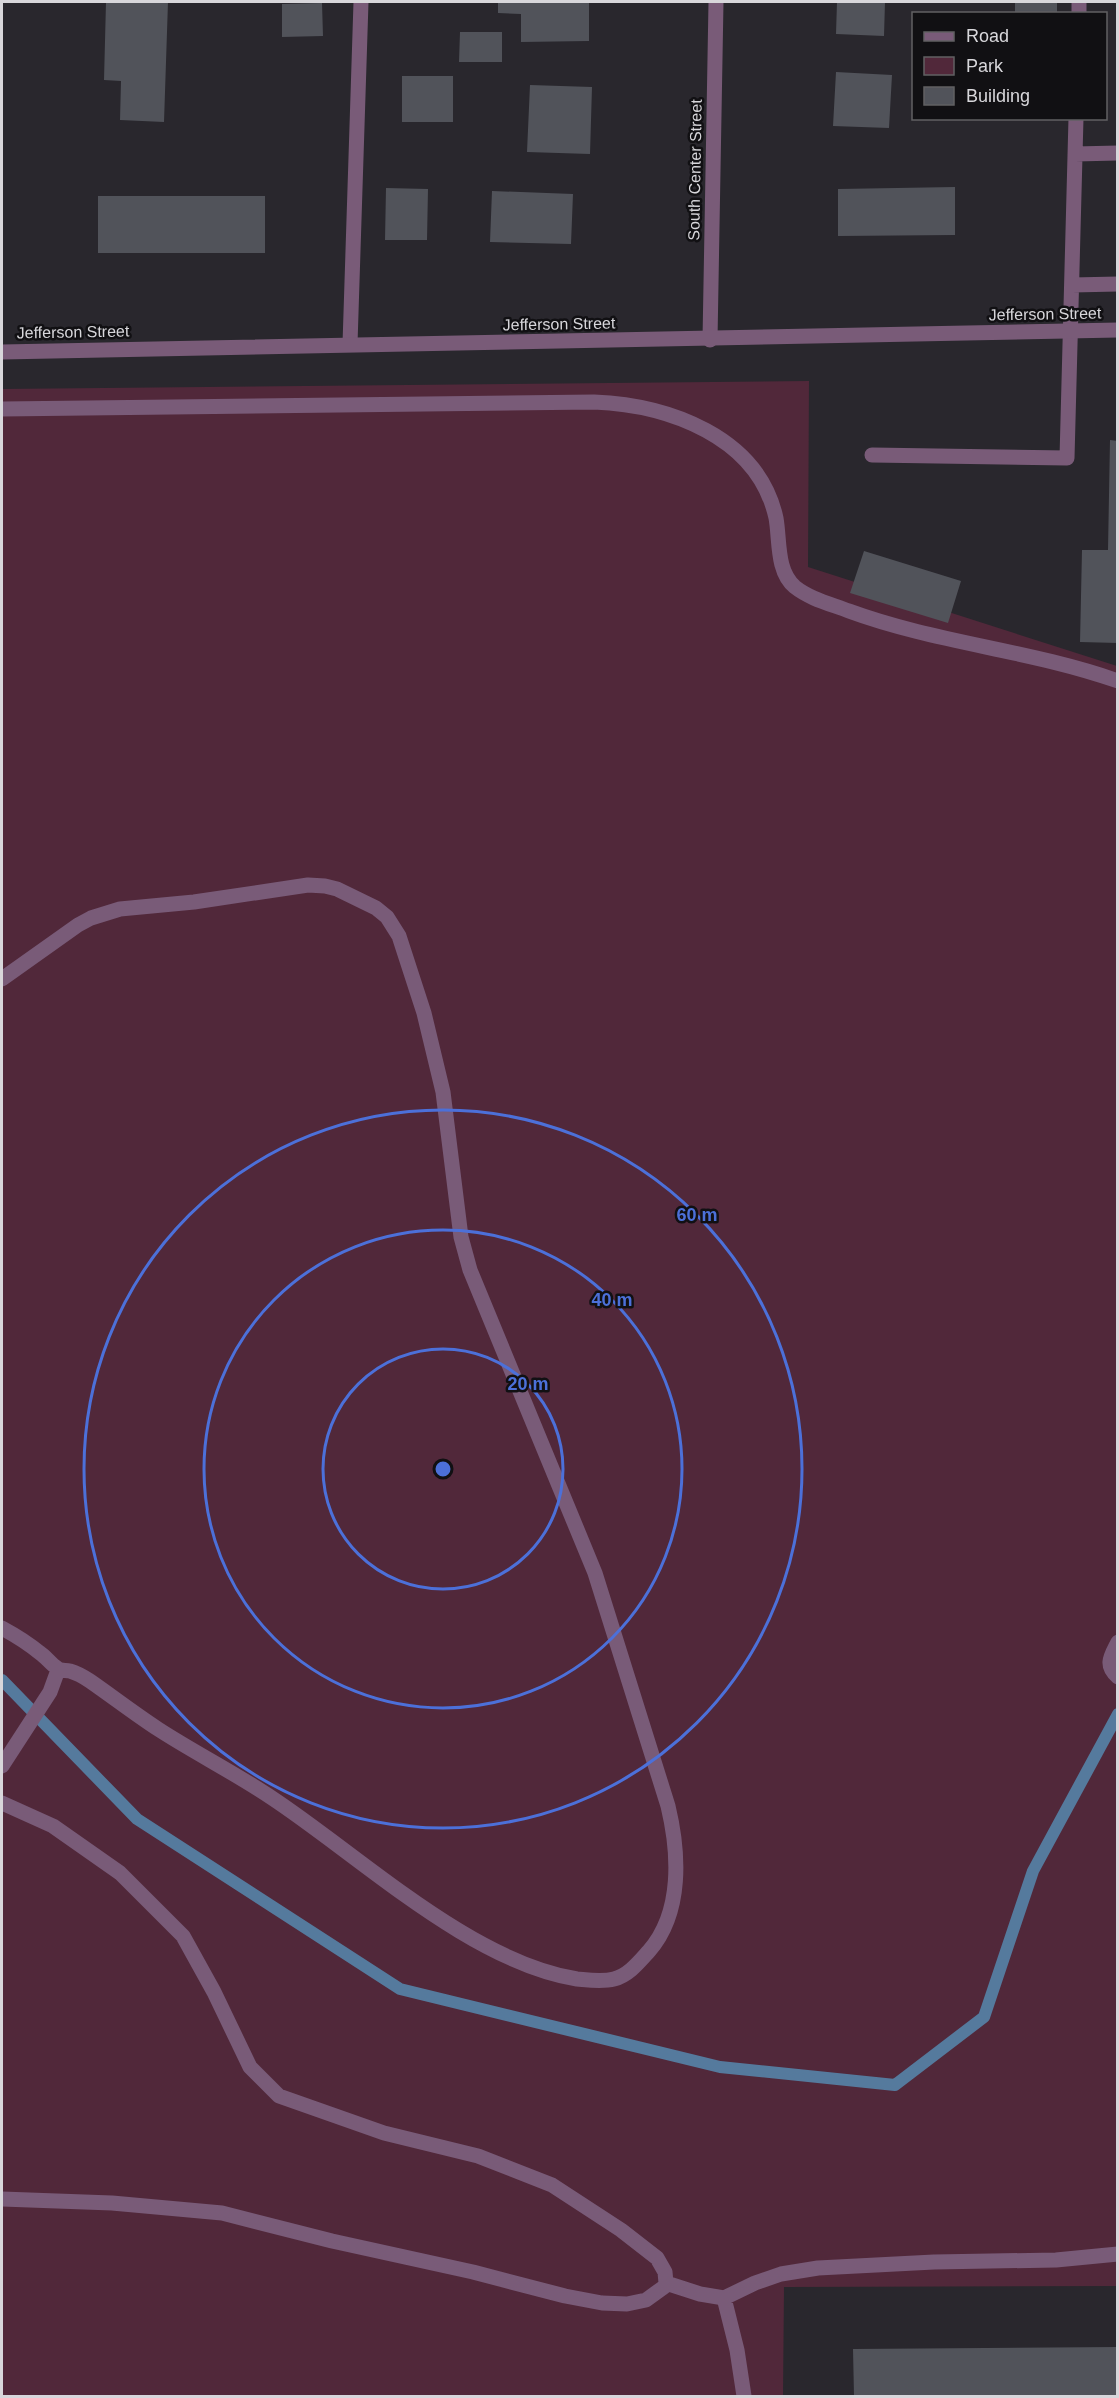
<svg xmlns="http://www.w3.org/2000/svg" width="1119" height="2398" font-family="Arial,sans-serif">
<rect width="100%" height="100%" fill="#29272d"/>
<path fill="#51283a" d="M809 381 808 567 1117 666V2286L784 2287 783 2396H2V389Z"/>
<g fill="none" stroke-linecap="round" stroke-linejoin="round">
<path stroke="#557a9d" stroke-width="12" d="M2 1680 137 1819 400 1989 720 2067 895 2085 984 2017 1033 1871 1118 1714"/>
</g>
<path fill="#51535a" d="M106 2H168L164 122 120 120 121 81 104 80Z
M498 2H589V41L521 42V14L498 13Z
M837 2H885L884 36 836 34Z
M1015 2H1057V14H1015Z
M322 3 323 36 282 37V4Z
M460 32H502V62H459Z
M836 72 892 75 889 128 833 126Z
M402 76H453V122H402Z
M530 85 592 87 590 154 527 152Z
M955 187V235L838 236V189Z
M386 188 428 189 427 240H385Z
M492 191 573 194 571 244 490 242Z
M98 196H265V253H98Z
M1110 440 1118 441V643L1080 642 1082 550H1108Z
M864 551 961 581 948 623 850 593Z
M1118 2347V2396H854L853 2349Z"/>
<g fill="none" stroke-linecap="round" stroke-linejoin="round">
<path stroke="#795b78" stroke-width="15" d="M1079 14V2
M1075 154 1118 153
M1072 285 1118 284
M350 344 361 2
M2 409 594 402C668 405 758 436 776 518 780 540 776 571 795 587 810 599 831 604 849 611 936 643 1030 650 1118 681
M872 455 1067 458 1076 118
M2 979 78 925 91 918 120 909 194 902 308 885 325 886 337 889 376 908 387 917 399 936 424 1013 443 1092 461 1237 470 1270 595 1573 668 1806C679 1852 683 1912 649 1951 639 1962 629 1975 614 1979 602 1982 589 1980 577 1979 471 1962 361 1857 272 1798 235 1773 195 1753 158 1729 135 1714 113 1697 90 1681 84 1677 77 1673 70 1671 65 1670 60 1671 57 1668 51 1664 46 1657 40 1653 28 1643 15 1635 2 1628
M1118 1642C1111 1656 1104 1665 1118 1677
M2 1766 50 1692 58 1670
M2 1803 53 1826 120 1873 183 1936 214 1992 250 2067 279 2096 384 2133 478 2156 552 2185 621 2230 657 2258 665 2272 666 2283
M2 2199 112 2203 222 2213 332 2241 473 2272 565 2296 602 2303 627 2304 646 2300 664 2287 666 2283 700 2294 724 2298 755 2283 781 2274 818 2268 934 2262 1056 2260 1118 2254
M724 2298 737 2350 744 2396"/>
<path stroke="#795b78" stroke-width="15" d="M710 340 716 2"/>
<path stroke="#795b78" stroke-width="15" d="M2 352 1118 330"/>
</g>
<g fill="none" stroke="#4c70d9" stroke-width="3">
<circle cx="443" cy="1469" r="120"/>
<circle cx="443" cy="1469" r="239"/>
<circle cx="443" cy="1469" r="359"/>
</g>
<g text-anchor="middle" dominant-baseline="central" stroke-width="5" stroke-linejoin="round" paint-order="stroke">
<g font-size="16" fill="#d8d7db" stroke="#111013">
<text transform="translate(695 170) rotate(-89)">South Center Street</text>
<text transform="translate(1045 314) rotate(-1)">Jefferson Street</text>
<text transform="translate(559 324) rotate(-1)">Jefferson Street</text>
<text transform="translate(73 332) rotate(-1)">Jefferson Street</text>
</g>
</g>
<circle cx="443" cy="1469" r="9" fill="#4c70d9" stroke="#111013" stroke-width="3"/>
<g font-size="18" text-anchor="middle" font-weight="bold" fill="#4c70d9" stroke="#111013" stroke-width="5" stroke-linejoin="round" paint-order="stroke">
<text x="697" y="1221">60 m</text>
<text x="612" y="1306">40 m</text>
<text x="528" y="1390">20 m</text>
</g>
<rect width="1119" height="2398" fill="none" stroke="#d8d7db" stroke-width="6"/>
<rect x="912" y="12" width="195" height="108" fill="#111013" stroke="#616063" stroke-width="1.5"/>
<rect x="924" y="32" width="30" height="9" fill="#795b78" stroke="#616063" stroke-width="1.5"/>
<text x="966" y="42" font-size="18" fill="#d8d7db">Road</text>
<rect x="924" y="57" width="30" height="18" fill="#51283a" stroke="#616063" stroke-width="1.5"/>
<text x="966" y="72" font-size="18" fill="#d8d7db">Park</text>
<rect x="924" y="87" width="30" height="18" fill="#51535a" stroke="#616063" stroke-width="1.5"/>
<text x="966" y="102" font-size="18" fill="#d8d7db">Building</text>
</svg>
